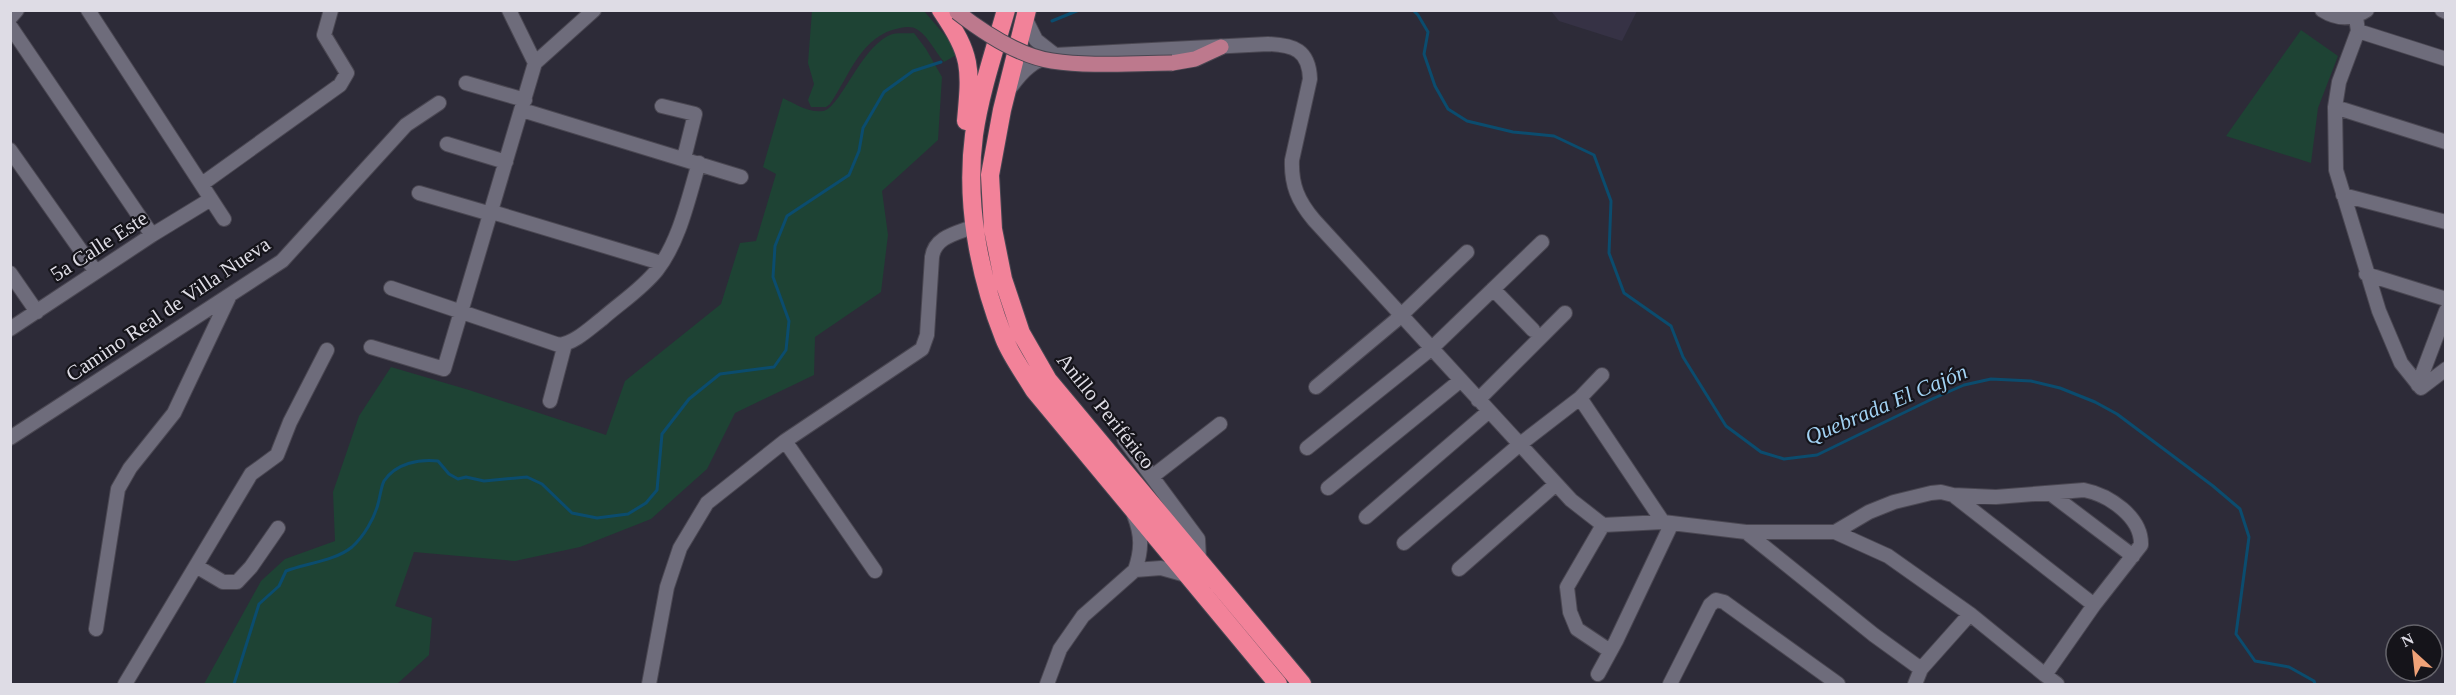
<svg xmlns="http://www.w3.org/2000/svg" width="2456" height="695" font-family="Georgia,serif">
<rect width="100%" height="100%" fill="#2d2b38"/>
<path fill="#363245" d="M1551 11V10L1637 11 1622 41 1559 21Z"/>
<path fill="#1e4334" d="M812 11H924L960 53 944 62C936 53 928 36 918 30 912 26 906 27 900 28 861 35 850 75 830 104L826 107H811L808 100 814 84 808 63Z
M2301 30 2338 56 2318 108 2311 163 2226 136Z
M914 33 926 49 942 77 938 140 882 191 888 235 881 292 815 337 814 375 735 413 707 469 651 519 580 547 515 561 414 552 395 606 432 618 429 655 397 684H204L261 581 285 559 335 541 333 492 359 416 391 367 469 390 606 435 625 381 721 304 740 243 756 241 776 174 763 167 783 98C795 104 809 113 823 111 840 109 860 48 890 35 897 32 906 34 914 33Z"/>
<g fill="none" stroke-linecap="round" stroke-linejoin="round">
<path stroke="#0b4c6e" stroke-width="3" d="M1413 10 1418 15 1428 32 1424 54 1435 86 1448 109 1467 121 1513 132 1554 136 1594 155 1611 201 1609 253 1624 293 1671 326 1683 357 1726 426 1761 452 1784 459 1817 455 1932 399 1964 385 1991 379 2031 381 2060 388 2095 402 2117 414 2213 486 2240 509 2249 537 2236 634 2255 661 2289 667 2314 681 2315 684
M1052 21 1079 10
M234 684 259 604 279 586 286 571C306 563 335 561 352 547 364 536 374 519 378 504 380 497 381 487 384 481 396 463 419 459 438 461L449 474 458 479 466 477 484 481 527 477 542 484 572 513 597 518 628 514 646 503 657 490 662 434 689 399 720 374 774 367 786 350 789 321 773 277 775 246 787 216 849 175 859 151 863 128 884 92 913 71 941 62"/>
<defs>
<path id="minor" d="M88 10 224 219
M509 10 535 63
M2322 10C2338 20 2352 20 2367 10
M2442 10 2446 12
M2356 17 2358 31 2339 82 2335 107 2336 170 2379 311 2401 363 2421 388 2446 369
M10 18 17 10
M1025 18 1036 40 1055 55
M10 26 152 235
M2358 31 2446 59
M466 83 525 100
M1010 88C1023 70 1033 60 1055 55L1268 44C1294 45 1309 50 1310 79L1292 160C1291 185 1298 201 1314 220L1571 500 1603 525 1663 522 1746 532H1835L1888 556 1970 614 2045 675
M662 106 695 114 684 158
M2335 107 2446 142
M522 110 741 177
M447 144 506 162
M10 150 96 272
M202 184 340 85 347 73 324 35 331 10
M419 193 491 214
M2343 195 2446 222
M492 212 661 263
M10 273 37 312
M2366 274 2446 299
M391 288 559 345C575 343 590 328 602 319 620 303 642 289 657 270 680 240 688 199 699 163
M1493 289 1533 330
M10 329 152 235 211 199
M371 347 444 369 535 63 594 10
M2418 385 2446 311
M1316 387 1395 321 1467 252
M1580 398 1663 522
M1478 400 1565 313
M550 401 565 344
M10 438 282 261 406 125 439 103
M1124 439 1198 539 1199 560
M785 441 875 571
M1307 448 1432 348 1542 242
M1153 476 1220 424
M1328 488 1461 380
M2051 494 2133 556
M1953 495 2094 605
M1134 515C1142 535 1142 550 1135 570
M1366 517 1488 412
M1603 525 1567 587 1570 612 1577 629 1610 651
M1746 532 1874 635 1921 669
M1835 532 1869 512 1894 502 1931 493 1941 492 1953 495 1996 497 2084 490C2109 495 2142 517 2141 545L2094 605 2045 675 2057 684
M1404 543 1519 445 1580 398 1602 375
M196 566 223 582H237L251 567 278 528
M1459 569 1556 484
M96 629 118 489 130 468 174 413 230 295
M1598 674 1616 641 1672 523
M125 684 251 474 277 455 290 422 327 350
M649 684 667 587 680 548 707 503 785 441 922 349 927 335 932 257C935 236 958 233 975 226
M1047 684 1060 649 1083 616 1135 570 1161 568 1186 575
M1670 684 1710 605 1716 600 1724 602 1838 684
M1915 684 1921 669 1970 614"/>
<path id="major" d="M1172 63 1195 59 1221 47"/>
<path id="highway" d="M941 10C972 56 971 67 966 121
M1006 10C994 52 980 93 974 135 965 203 979 275 1004 338 1011 356 1024 373 1034 390L1278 684
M1027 10 1002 110 990 175 993 229 1003 279 1021 333 1048 380 1302 684"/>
</defs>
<use href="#minor" stroke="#4a4752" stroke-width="16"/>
<use href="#major" stroke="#4a4752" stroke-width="17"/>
<use href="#highway" stroke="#4a4752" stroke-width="20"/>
<use href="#minor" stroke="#6e6c7b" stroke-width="14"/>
<use href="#major" stroke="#bd798d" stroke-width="15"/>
<use href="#highway" stroke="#f28299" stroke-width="18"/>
<defs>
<path id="major-bridge" d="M957 12C984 33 1018 56 1052 61 1091 67 1133 63 1172 63"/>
</defs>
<use href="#major-bridge" stroke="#4a4752" stroke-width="17" stroke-linecap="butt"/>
<use href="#major-bridge" stroke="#bd798d" stroke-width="15"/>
</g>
<g text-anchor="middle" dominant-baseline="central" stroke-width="4.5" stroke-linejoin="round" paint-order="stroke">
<g font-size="21" fill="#dedce5" stroke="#15141a">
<text transform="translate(99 246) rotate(-33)">5a Calle Este</text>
<text transform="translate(168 309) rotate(-34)">Camino Real de Villa Nueva</text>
<text transform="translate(1106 411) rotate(51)">Anillo Periférico</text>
</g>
<g font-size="22" font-style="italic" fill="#a2d2f3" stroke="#15141a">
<text transform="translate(1886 404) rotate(-23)">Quebrada El Cajón</text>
</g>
</g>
<rect width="2456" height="695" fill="none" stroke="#dedce5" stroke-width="24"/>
<g transform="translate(2414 653) rotate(333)"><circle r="28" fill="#15141a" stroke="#65646b" stroke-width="1.5"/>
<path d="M0-4.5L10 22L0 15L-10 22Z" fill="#f0a278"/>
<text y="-9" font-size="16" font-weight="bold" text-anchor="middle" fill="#dedce5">N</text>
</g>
</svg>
